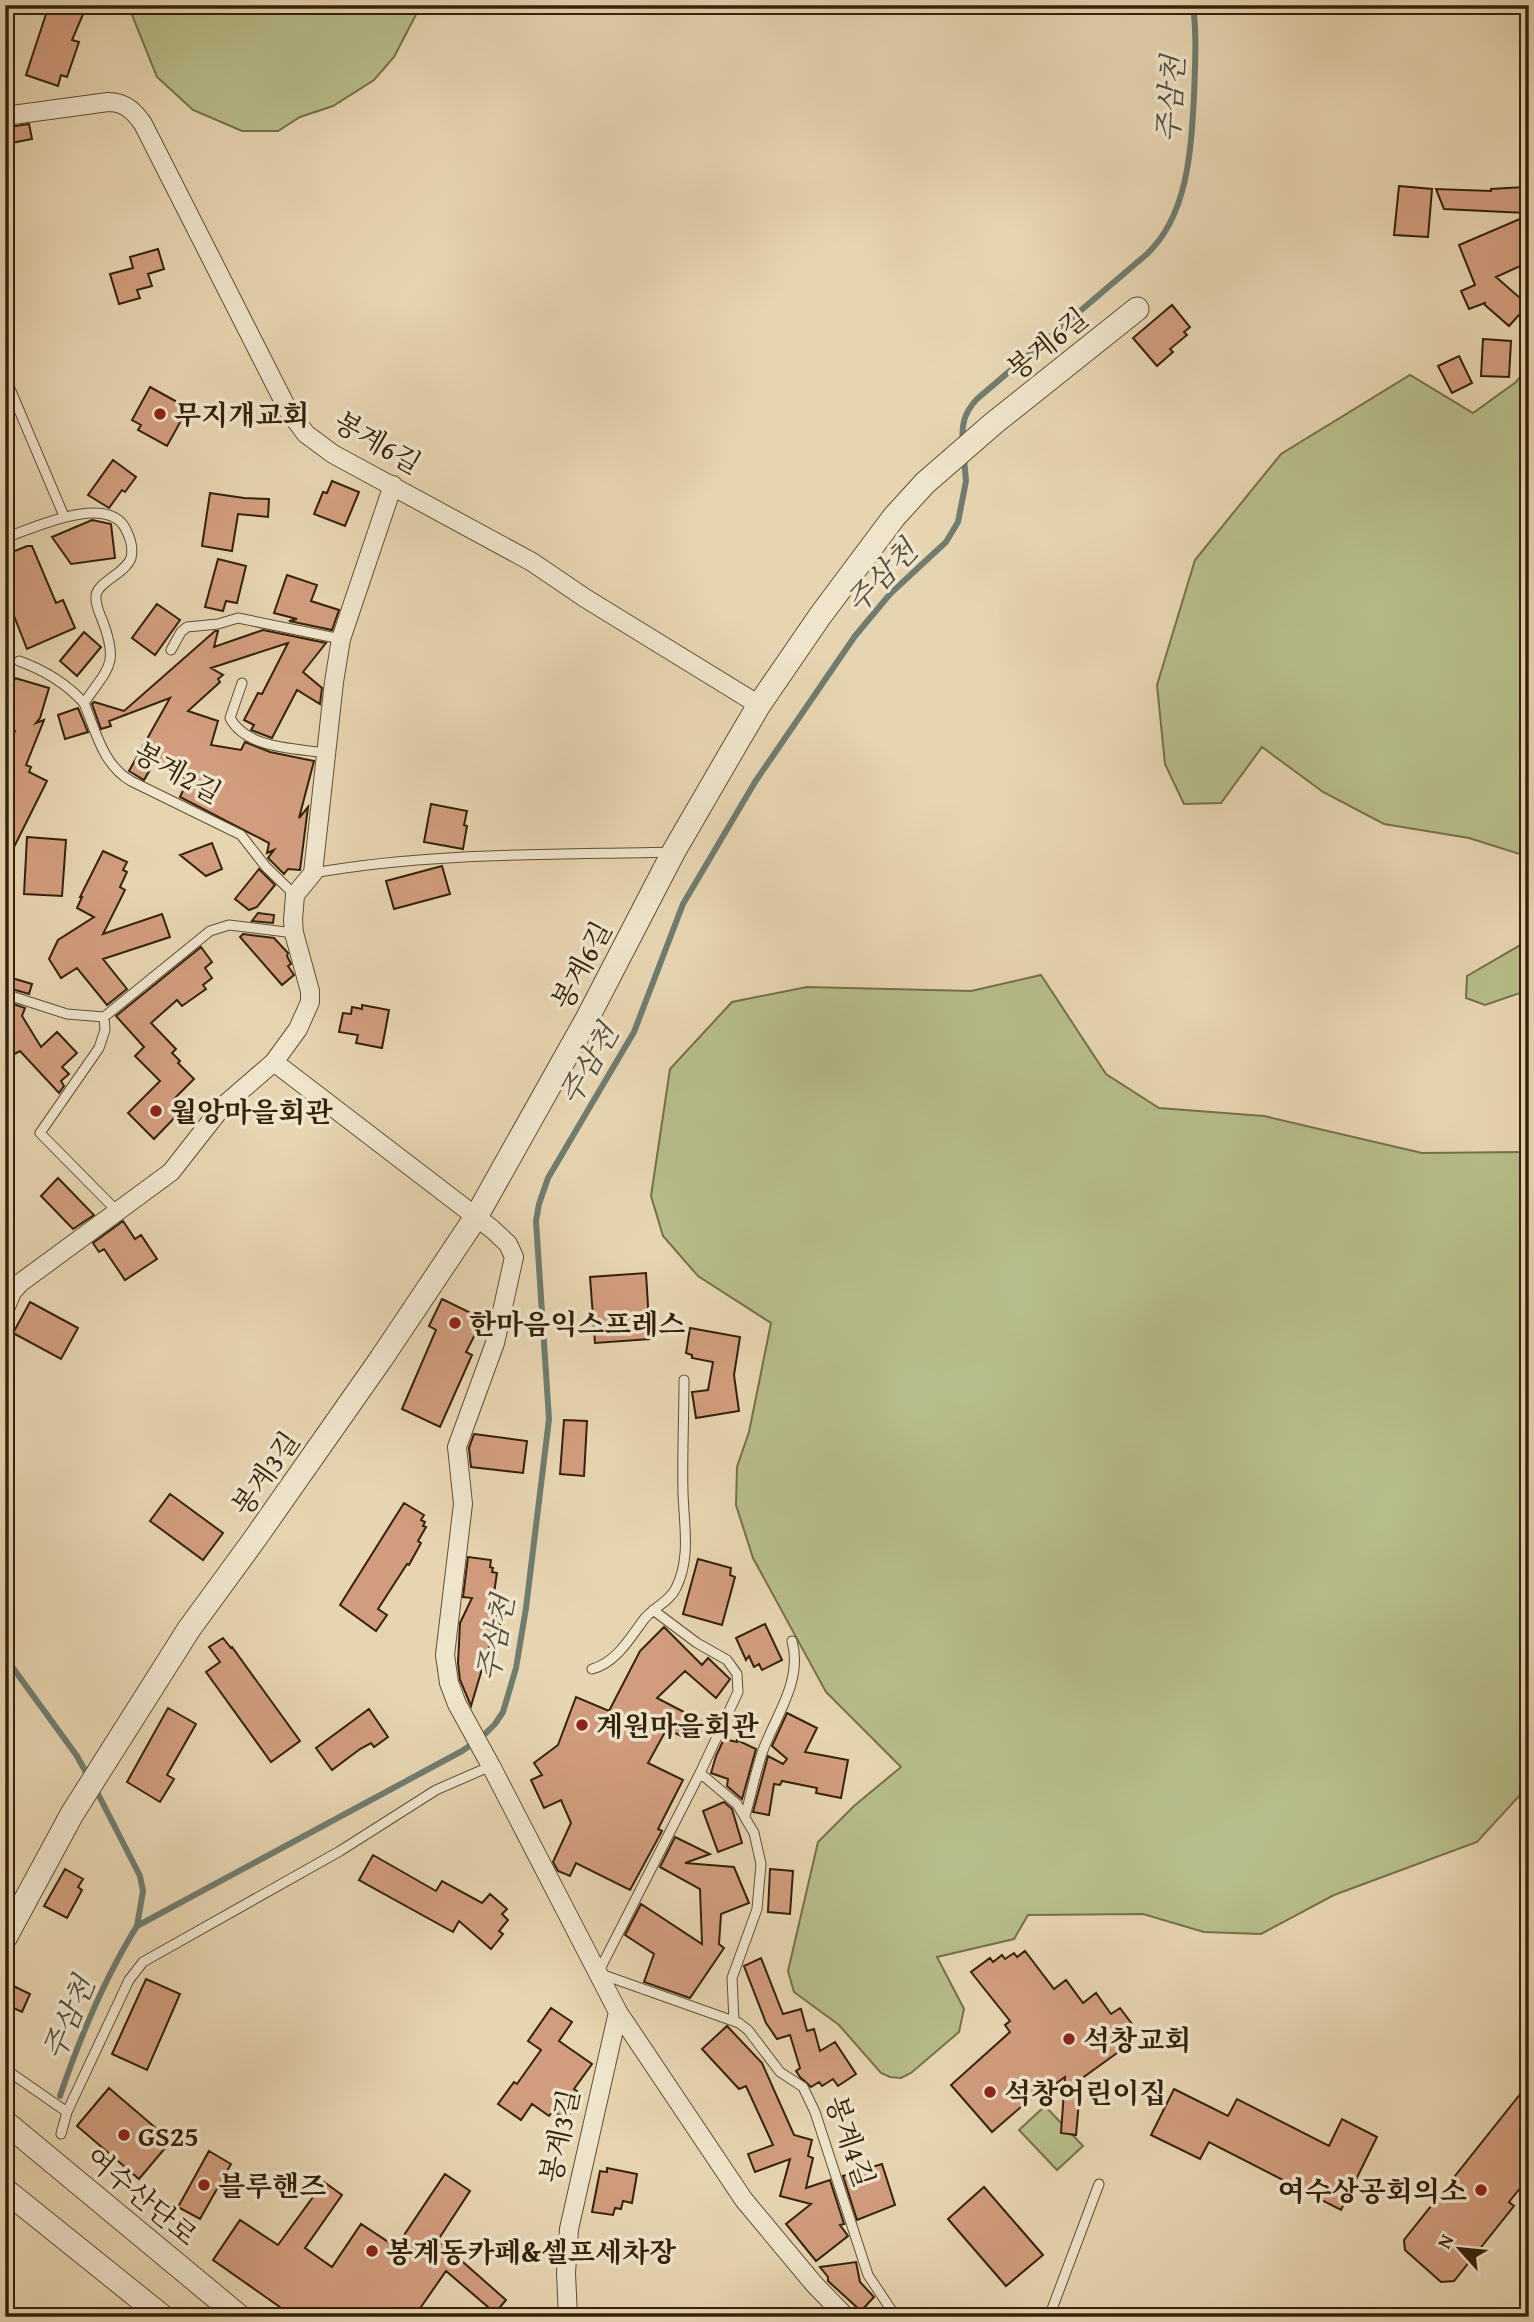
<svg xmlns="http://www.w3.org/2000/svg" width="1534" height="2322" font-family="'Gentium Book Plus','Noto Serif KR',serif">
<rect width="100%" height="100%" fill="#e7d5b1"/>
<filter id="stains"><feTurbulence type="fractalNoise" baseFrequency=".00286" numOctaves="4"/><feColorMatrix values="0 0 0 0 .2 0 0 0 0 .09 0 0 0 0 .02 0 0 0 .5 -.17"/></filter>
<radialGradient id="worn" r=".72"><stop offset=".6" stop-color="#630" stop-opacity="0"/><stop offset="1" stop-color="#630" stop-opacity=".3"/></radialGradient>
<path fill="#b7bd8a" stroke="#76704a" stroke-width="2" d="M128 5H421L394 57 374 80 333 106 300 117 278 131H242L193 110 157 77Z
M1529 366V857L1469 838 1384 824 1323 792 1262 747 1221 803 1184 804 1165 764 1157 685 1195 560 1281 454 1410 375 1473 413 1516 382Z
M1529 940V990L1485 1005 1466 998 1467 976Z
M1041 975 1106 1074 1159 1108 1264 1116 1422 1153 1529 1152V1782L1522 1793 1477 1842 1334 1895 1261 1934 1204 1932 1143 1914 1028 1915 1014 1939 937 1957 964 2009 959 2032 911 2073 901 2078 890 2077 881 2073 839 2025 794 1992 788 1971 818 1842 854 1806 901 1767 826 1692 753 1558 736 1505 737 1467 749 1432 771 1323 698 1276 663 1236 651 1196 670 1069 732 1002 807 987 971 991Z
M1045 2106 1083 2146 1057 2170 1019 2130Z"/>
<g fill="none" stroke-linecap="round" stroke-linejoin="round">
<path stroke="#707c6f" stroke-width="6" d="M963 444C961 425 964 413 977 399L1147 254C1188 215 1191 150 1194 97 1195 66 1197 36 1193 5
M5 1657 77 1756 88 1776
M95 1788 140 1876 143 1891 137 1926
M60 2096C80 2037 104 1979 137 1926L462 1751 480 1739 495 1724 503 1712 516 1668 526 1608 549 1419 536 1221 539 1204 548 1178 634 1032 683 904 755 782 855 636 890 594 946 542 958 522 966 481 964 458"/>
</g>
<path fill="#d29d7e" stroke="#34220b" stroke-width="2" d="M49 5H87L72 40 79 42 67 77 61 75 58 86 26 75Z
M29 124 32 139 11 143 9 127Z
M1399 186 1432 189 1428 237 1394 235Z
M1525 187 1527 213 1444 209 1436 189 1491 191V189Z
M1527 216 1529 262 1496 277 1528 305 1509 326 1485 305V303L1469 309 1461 291 1475 285 1459 245Z
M158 249 164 269 148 274 152 286 137 290 140 298 119 304 110 274 133 268 130 257Z
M1172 305 1190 327 1184 332 1187 335 1170 349 1173 352 1157 366 1133 338Z
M1483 339 1511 341 1509 377 1481 376Z
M1459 356 1472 383 1452 393 1438 366Z
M150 387 188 408 167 446 138 430 141 425 132 420Z
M113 460 136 477 125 492 122 490 109 508 88 495Z
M332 481 359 492 345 526 314 514 323 492 327 493Z
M210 493 244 498 269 499 268 517 238 514 232 551 202 546Z
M92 520 111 524 115 558 71 564 52 537Z
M27 546H32L56 603 63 600 75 628 27 649 5 593V555Z
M218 559 246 566 237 603 226 601 223 611 205 607Z
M287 575 317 585 311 601 339 610 332 630 289 621 297 619 274 613Z
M157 604 180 620 155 655 132 638Z
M263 630 326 643 303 672 322 688 320 704 297 690 272 738 251 730 254 725 244 720 258 693 262 694 288 643 211 668 223 675 218 679 220 682 188 711 218 721 211 745 241 750 245 742 270 752 314 761 299 818 308 807 300 870 288 869 284 874 268 858 274 850 267 853 269 843 180 797 188 780 155 761 144 780 129 771 170 698 109 721 111 726 101 729 92 704 94 702 124 711 215 631H218L214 647Z
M84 632 101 647 77 676 60 661Z
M15 678 49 688 40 718 36 723 44 720 26 765 31 767 29 772 47 781 5 865V753L15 731 5 728V711Z
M78 708 88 732 65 739 58 715Z
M431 804 467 811 464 825 467 826 463 849 424 842Z
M27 837 66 840 62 896 24 894Z
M212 843 222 869 206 876 180 855Z
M103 851 127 862 123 870 127 872 120 887 125 890 103 934 162 914 170 937 103 959 127 989 107 1005 77 968 61 978 49 959 58 940 94 917 77 908 82 897H80Z
M442 866 450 894 394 909 386 881Z
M259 869 275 885 257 907 249 910 235 899Z
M258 913 274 915 273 923 252 921Z
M243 934 274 938 288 953 287 956 291 964 288 966 294 975 282 985 240 937Z
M201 947 212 962 205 968 212 978 203 985 206 989 182 1006 177 1000 151 1023 176 1049 172 1053 180 1061 178 1063 194 1079 174 1099 184 1108 154 1139 128 1113 160 1081 135 1056 144 1047 116 1016Z
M5 976 32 984 29 994 5 987Z
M5 1001 25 1008 22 1016 41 1047 57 1032 77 1053 62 1067 69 1074 61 1081 64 1086 59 1093 20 1051 5 1059Z
M362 1005 389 1010 382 1048 356 1043 358 1035 339 1032 343 1013 351 1014 352 1007 362 1009Z
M58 1178 94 1215 73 1229 41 1196Z
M123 1221 135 1239 141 1235 157 1259 125 1280 104 1249 99 1252 93 1243Z
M646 1273 650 1339 595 1343 590 1277Z
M442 1299 483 1319 466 1352 472 1355 440 1427 402 1409 436 1330 429 1326Z
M30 1302 78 1328 61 1359 13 1333Z
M690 1328 740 1337 734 1375 739 1411 696 1418 692 1392 708 1390 713 1362 692 1358V1355L686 1353Z
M564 1420 587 1421 584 1476 560 1474Z
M474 1434 527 1441 523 1473 471 1467 469 1448Z
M170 1494 223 1533 203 1560 150 1521Z
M404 1503 424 1515 421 1520 425 1522 423 1526 426 1527 418 1541 421 1543 409 1565 407 1564 378 1609 387 1615 376 1631 340 1605Z
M468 1557 491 1560 490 1567 493 1568 492 1572 497 1573 491 1613 503 1618 487 1652 471 1706 460 1680 458 1663 460 1623 472 1598 463 1597Z
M698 1559 731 1568 730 1575 735 1577 722 1625 683 1614Z
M765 1624 782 1660 762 1670 759 1664 754 1667 749 1656 746 1660 736 1638Z
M664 1627 702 1665 708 1658 730 1679 716 1698 685 1671 657 1698 705 1723 697 1737 686 1732 683 1737 673 1732 671 1735 665 1732 648 1763 683 1780 658 1829 662 1831 630 1890 576 1863 570 1876 558 1871 553 1862 571 1823 561 1800 544 1808 531 1780 542 1775 534 1763 558 1745 576 1697 609 1711 640 1651Z
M223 1638 231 1648 232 1647 300 1741 271 1762 206 1672 220 1662 209 1647Z
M168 1708 196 1724 167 1775 174 1779 160 1802 127 1782Z
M369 1709 388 1737 374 1747 371 1743 360 1749 332 1770 316 1748Z
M787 1713 817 1728 805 1752 848 1760 841 1798 816 1793 817 1788 782 1781 780 1785 774 1784 769 1815 753 1812 768 1756 783 1764 787 1759 772 1746Z
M724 1739 737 1742V1740L756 1749 742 1799 727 1786 728 1779 711 1773 716 1756Z
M724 1802 732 1809 742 1843 718 1852 703 1811Z
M675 1837 710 1854 685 1863 734 1867 749 1903 721 1914 719 1944 724 1948 690 1998 644 1982 654 1954 625 1935 641 1904 702 1944 700 1889 660 1867Z
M373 1855 436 1891 442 1881 482 1903 490 1894 507 1909 502 1914 508 1920 499 1931 503 1934 491 1949 459 1921 453 1932 359 1880Z
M65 1869 83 1879 78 1887 82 1890 67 1918 44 1906Z
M770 1869 793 1871 790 1914 768 1912Z
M1025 1951 1054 1989 1066 1980 1083 2003 1096 1993 1111 2014 1120 2008 1132 2024 1119 2033 1128 2045 1081 2079 1076 2135 1061 2133 1065 2077 1047 2090 1044 2087 992 2132 951 2085 1010 2032 1005 2025 1010 2021 971 1972 990 1958 993 1962 1002 1955 1005 1959 1014 1953 1017 1957Z
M761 1958 783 2014 801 2009 807 2031 814 2029 820 2051 835 2042 856 2074 838 2086 833 2079 822 2086 819 2082 811 2087 800 2077 796 2071 800 2068 790 2035 777 2039 766 2023 744 1966Z
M146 1979 180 1994 147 2070 112 2054Z
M5 1982 30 1994 22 2012 5 2004Z
M551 2008 572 2022 559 2041 592 2064 574 2089 583 2095 566 2119 553 2111 549 2116 532 2104 521 2120 498 2104 514 2082 517 2084 541 2050 528 2041Z
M727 2026 762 2063 794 2135 812 2140 808 2156 813 2158 806 2188 830 2180 844 2224 840 2225 848 2236 816 2261 786 2224 811 2204 780 2196 790 2159 755 2172 748 2154 773 2145 746 2086 739 2089 702 2049Z
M1529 2083V2177L1509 2202 1514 2206 1454 2281 1441 2282 1405 2250 1404 2240Z
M109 2088 171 2141 139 2179 77 2126Z
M1174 2089 1228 2116 1237 2099 1329 2146 1342 2119 1377 2137 1341 2210 1209 2142 1200 2159 1151 2135Z
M209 2151 231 2164 200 2219 178 2207Z
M882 2164 895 2205 857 2220 843 2176Z
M607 2168 637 2174 632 2203 623 2201 621 2209 615 2208 613 2215 592 2212 600 2171 607 2172Z
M445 2174 470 2191 438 2240 506 2300 495 2313 446 2271 414 2317H294L213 2260 240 2220 278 2245 324 2182 342 2195 305 2248 332 2267 361 2224 396 2247Z
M984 2187 1043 2255 1006 2286 948 2219Z
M856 2262 860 2282 874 2297 861 2311 828 2281V2277L820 2267Z"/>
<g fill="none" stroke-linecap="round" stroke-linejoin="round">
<defs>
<path id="service" d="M5 377 64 516
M5 538C33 528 111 491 127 532 131 540 133 549 131 558 125 574 97 582 96 596 95 605 100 614 103 622 119 665 108 668 84 703 96 732 103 765 131 781L241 835 266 867 295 895
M171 650 181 632 187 627 218 624 238 618 341 639
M19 661C44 670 66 683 84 703
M242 683 230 718C247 749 294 748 325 753
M313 873C431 852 553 855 673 852
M5 994 67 1014 104 1017
M118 1212 40 1133 99 1048 105 1030 104 1017 210 931 229 925 294 933
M653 1610 697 1643 727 1660 737 1674 738 1692 700 1773 598 1973 739 2023 748 2030 780 2072 803 2087 815 2112 868 2275 896 2317
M592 1669C615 1663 629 1640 642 1622 651 1608 669 1603 676 1588 691 1558 684 1525 683 1493 682 1456 684 1418 684 1380
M700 1773 737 1804 754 1833 761 1864 757 1909 732 1978 734 2021
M745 1816C751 1795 755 1774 762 1753 775 1716 803 1682 792 1641
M5 2069 67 2112
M61 2134 67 2112 129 1980 143 1962 340 1851 436 1790 491 1766
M1049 2317 1099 2184"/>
<path id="minor" d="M5 116 108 102C125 102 134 111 143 124L288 410 306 434 333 454 532 562 585 598 759 705
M274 1062 492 1229 508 1244 514 1257 495 1343 457 1447 463 1504 445 1655 449 1683 457 1704 491 1766 618 2012 744 2200 814 2284 846 2317
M5 1309 12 1292 20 1283 171 1172 222 1107 274 1062 298 1029 310 1002V991L294 933 293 920 295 895 313 873 334 682 341 639 393 485
M568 2317 566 2273 569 2229 618 2012"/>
<path id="tertiary" d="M5 1938 72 1814 189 1629 254 1540 381 1359 476 1217 587 1019 674 851 736 744 759 705 820 616 894 517 925 483 994 423 1137 309
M5 2122 240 2317
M5 2190 163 2317"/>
</defs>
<use href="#service" stroke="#614f34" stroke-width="11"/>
<use href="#minor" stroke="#614f34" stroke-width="20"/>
<use href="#tertiary" stroke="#614f34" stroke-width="25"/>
<use href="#service" stroke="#efe4cc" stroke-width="9"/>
<use href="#minor" stroke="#efe4cc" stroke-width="18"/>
<use href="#tertiary" stroke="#efe4cc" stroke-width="23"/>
</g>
<g fill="#8f2418" stroke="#efe4cc" stroke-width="2.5">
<circle cx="160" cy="414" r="7"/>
<circle cx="156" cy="1111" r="7"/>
<circle cx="455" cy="1323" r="7"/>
<circle cx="582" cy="1725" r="7"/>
<circle cx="1069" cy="2039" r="7"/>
<circle cx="990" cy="2092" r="7"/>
<circle cx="124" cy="2135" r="7"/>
<circle cx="204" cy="2185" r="7"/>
<circle cx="1481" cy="2190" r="7"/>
<circle cx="372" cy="2251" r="7"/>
</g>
<g text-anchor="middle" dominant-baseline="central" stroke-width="7" stroke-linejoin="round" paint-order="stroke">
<g font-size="28" fill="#34220b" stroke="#efe4cc">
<text transform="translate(1047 343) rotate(-39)">봉계6길</text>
<text transform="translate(378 442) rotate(30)">봉계6길</text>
<text transform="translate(178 772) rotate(29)">봉계2길</text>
<text transform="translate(581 965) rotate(-62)">봉계6길</text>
<text transform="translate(265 1473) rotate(-55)">봉계3길</text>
<text transform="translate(559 2136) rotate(-78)">봉계3길</text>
<text transform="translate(851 2141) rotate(71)">봉계4길</text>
<text transform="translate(142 2196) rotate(40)">여수산단로</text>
</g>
<g font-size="28" font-weight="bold" fill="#34220b" stroke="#efe4cc" text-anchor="start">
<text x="174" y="414">무지개교회</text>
<text x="170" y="1111">월앙마을회관</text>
<text x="469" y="1323">한마음익스프레스</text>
<text x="596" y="1725">계원마을회관</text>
<text x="1083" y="2039">석창교회</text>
<text x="1004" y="2092">석창어린이집</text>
<text x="138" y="2135">GS25</text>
<text x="218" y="2185">블루핸즈</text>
<text x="1467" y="2190" text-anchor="end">여수상공회의소</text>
<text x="386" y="2251">봉계동카페&amp;셀프세차장</text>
</g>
<g font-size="30" font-style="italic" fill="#524f3d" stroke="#efe4cc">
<text transform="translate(1170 99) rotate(-86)">주삼천</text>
<text transform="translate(881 576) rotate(-46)">주삼천</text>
<text transform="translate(588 1064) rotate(-60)">주삼천</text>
<text transform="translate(495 1638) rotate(-79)">주삼천</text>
<text transform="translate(68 2018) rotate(-67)">주삼천</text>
</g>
</g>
<rect width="1534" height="2322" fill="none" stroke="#e7d5b1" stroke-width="28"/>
<rect x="7" y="7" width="1520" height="2308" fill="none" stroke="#34220b" stroke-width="3.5"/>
<rect x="14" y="14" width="1506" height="2294" fill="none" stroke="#34220b" stroke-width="2"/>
<g transform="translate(1460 2249) rotate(297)" stroke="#efe4cc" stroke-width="5" paint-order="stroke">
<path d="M0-5L12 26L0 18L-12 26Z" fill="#34220b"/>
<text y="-10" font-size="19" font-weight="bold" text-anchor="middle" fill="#34220b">N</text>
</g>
<rect width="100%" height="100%" filter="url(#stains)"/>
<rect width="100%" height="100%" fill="url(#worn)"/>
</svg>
